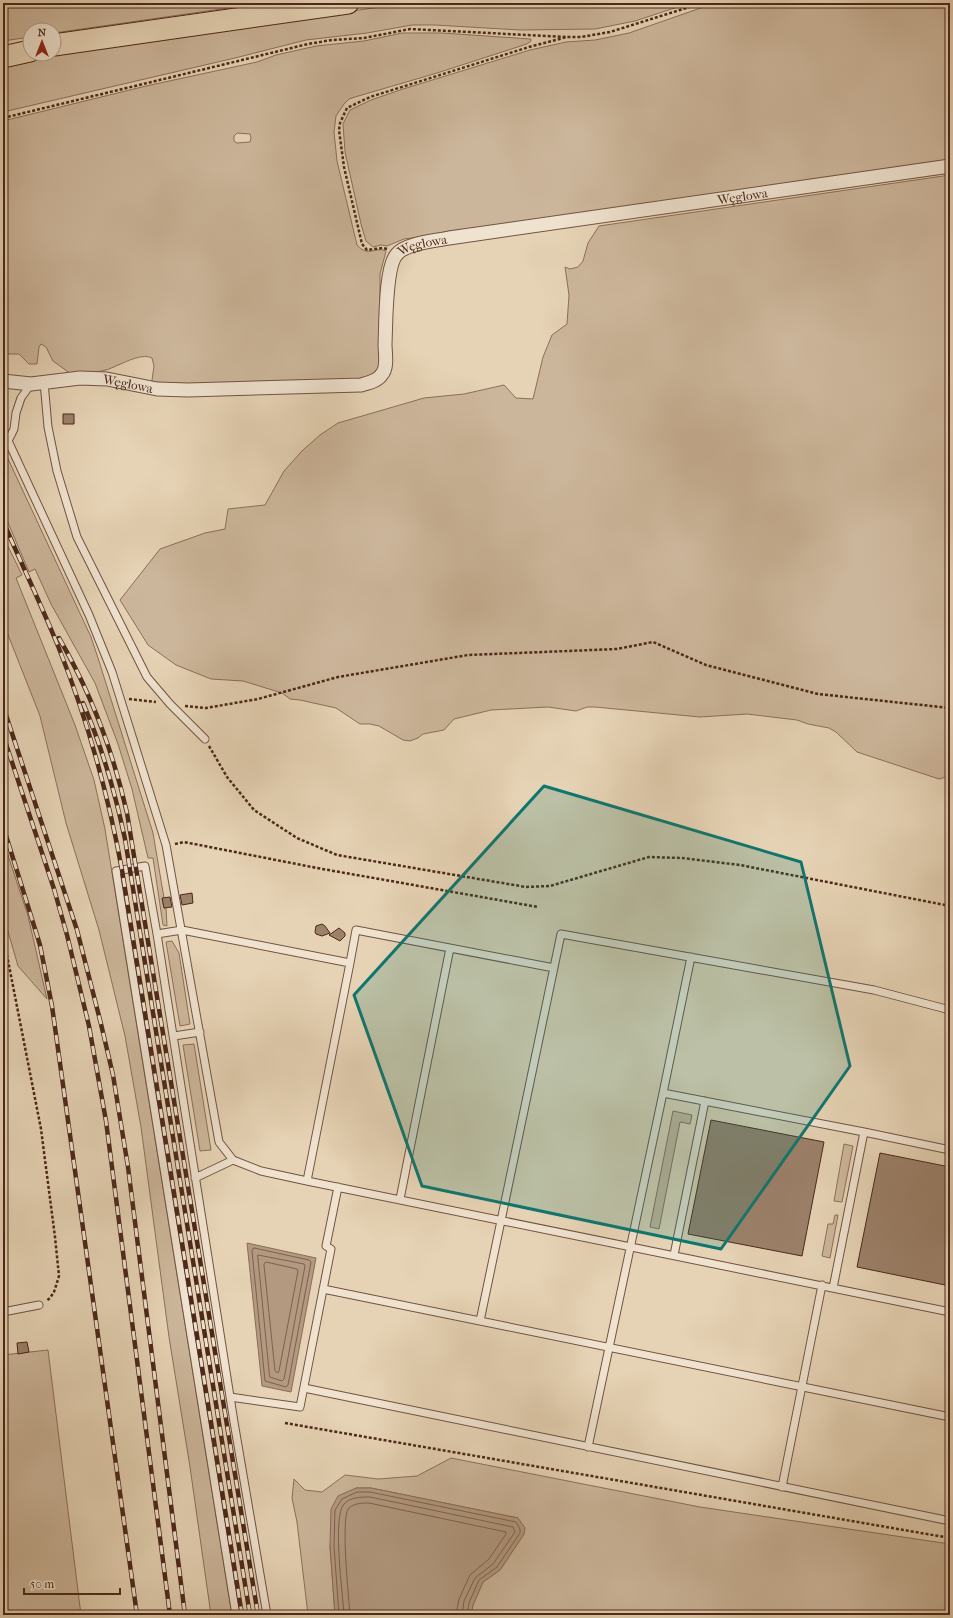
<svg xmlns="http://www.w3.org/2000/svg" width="953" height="1618" font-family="'IM FELL French Canon',serif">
<rect width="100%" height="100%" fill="#e6d3b5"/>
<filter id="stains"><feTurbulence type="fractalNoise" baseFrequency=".005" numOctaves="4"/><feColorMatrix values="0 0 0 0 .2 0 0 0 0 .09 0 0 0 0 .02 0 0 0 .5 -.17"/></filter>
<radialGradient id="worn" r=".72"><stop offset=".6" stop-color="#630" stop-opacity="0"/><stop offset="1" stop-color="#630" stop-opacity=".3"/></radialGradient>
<path fill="#ccb69b" stroke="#8c6f5a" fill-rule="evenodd" d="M3 3H263L54 33V30H30V37L3 41Z
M407 3H690L635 21 595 29 520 30 435 25H412L367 33 306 40 235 58 3 112V68L66 53Z
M715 3H950V163L489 227 449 231 427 236 404 239 387 246 381 245 373 247 366 241 361 224 345 152 343 124 350 110 371 100 403 89 530 50 566 42 595 40 629 33Z
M402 33H442L531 39V41L527 44 437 73 355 97 349 99 344 104 336 116 334 132 337 161 357 245C369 258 374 246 386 251L380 274V362C377 373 372 376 362 379L205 384H155L152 380 154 366 152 358C140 352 119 366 106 370 95 373 83 373 71 374L53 361 46 347 41 344 39 347 37 364H29L19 354H3V121L146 86 257 62 276 55 316 46 364 41ZM237 133 250 134 251 138 250 142 237 143 234 141V136Z
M950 175V776L939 779 857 752 836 732 829 728 808 724 797 720 747 714 700 717 595 707H587L576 711 548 707 491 710 454 719 444 730 423 734 418 738 410 741 403 740 379 726 370 724H360L336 708 300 700 290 699 282 693 243 681 211 679 176 665 148 645 120 600 160 549 205 533 225 529 228 509 265 505 284 471 302 451 320 435 338 423 424 398 464 394 504 385 516 398 533 399 543 357 552 335 567 324 569 295 565 267 570 269 578 267 583 261 588 243 599 226Z
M3 448 91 637 98 658 153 833 164 898 162 899 164 908H166L167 926 163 925 153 858H148L132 789 118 744 95 683 51 604 35 569 29 572 3 511Z
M3 536 22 575 16 578 75 725 94 780 105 829 232 1615H211L190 1467 169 1337 141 1127 125 1036 99 930 66 823 40 716 3 622Z
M3 840 28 916 47 999 18 966 3 914Z
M172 941 179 953 190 1024 180 1026 166 942Z
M194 1044 211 1150 200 1151 183 1045Z
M673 1111 692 1115 690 1124 680 1122 659 1229 650 1227Z
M844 1144 853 1146 842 1202 834 1201Z
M835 1215H838L830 1258 822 1256 828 1224H833Z
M48 1350 81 1615H3V1355Z
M451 1458 700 1507 950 1544V1615H471L473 1605 483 1582 500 1570 524 1534 518 1518 371 1488H356L330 1546 335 1615H308L297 1522 292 1498 294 1479 305 1490 322 1492 345 1475 378 1479 417 1476Z"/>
<path fill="#b29980" stroke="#896c57" d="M247 1243 316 1258 291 1392 262 1386Z
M356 1488H371L518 1518 525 1528 524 1534 500 1570 483 1582 473 1605 471 1615H335L330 1546 331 1509 338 1496Z"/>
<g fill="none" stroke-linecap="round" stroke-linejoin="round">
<path stroke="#7f604d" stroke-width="1" d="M254 1248 309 1260 311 1262 288 1385 286 1387 265 1381 252 1251Z
M258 1255 304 1264 305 1266 284 1379 282 1381 270 1377Z
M266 1262 297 1269 298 1271 279 1371 278 1373 275 1371 264 1265Z
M339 1615 334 1546 335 1510 342 1499 357 1492H370L516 1522 520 1529V1533L497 1567 479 1580 469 1603 467 1615
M344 1615C343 1595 332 1517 344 1504 350 1497 361 1497 370 1497L513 1527 515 1532 493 1564 475 1578 464 1601 462 1615
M350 1615C349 1599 340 1516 349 1508 355 1503 362 1503 369 1503L506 1532V1534L489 1559 470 1575 459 1599 456 1615"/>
</g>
<path fill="#9c816b" stroke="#4c281a" d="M63 414H74V424H63Z
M192 893 193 903 182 905 180 895Z
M170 897 172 907 164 908 162 898Z
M322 924 325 926 330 933 322 936 316 934 315 932 316 926Z
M339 928 345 933V936L340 941 329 935Z
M711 1120 824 1142 802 1256 688 1234Z
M880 1153 950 1167V1286L857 1267Z
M27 1342 29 1352 18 1354 17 1343Z"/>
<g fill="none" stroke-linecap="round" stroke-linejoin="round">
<defs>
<path id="service" d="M44 382 48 427 57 471 77 537 147 677 170 704 205 739
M3 430 89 615 112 672 166 845 219 1142 233 1160 261 1171 307 1181 950 1312
M8 441 14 429 16 413 21 398 31 384
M157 934 234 1422 267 1615
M174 1036 200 1032
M663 1093 691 957
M864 1132 950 1150
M195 1178 233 1160
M307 1181 350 963
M400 1199 450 948
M674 1255 705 1101
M323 1289 950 1417
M3 1312 39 1305
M480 1321 561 934 874 990 950 1010
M304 1388 950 1521
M230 1397 300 1407 331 1249 326 1246 338 1187
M588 1447 663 1093 864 1132 833 1288
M782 1487 822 1285
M236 1615 116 871 145 866 157 934 182 930 350 963 356 930 554 968"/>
<g id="minor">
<path id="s1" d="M3 381 31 384 80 378 107 379 157 389 188 390 361 385C368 383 378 381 382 374 388 367 385 353 385 344 386 325 385 266 397 254 406 243 435 241 449 238L950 166"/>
</g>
<path id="primary" d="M54 45 348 3
M3 57 30 51"/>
</defs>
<use href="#service" stroke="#725341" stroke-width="9"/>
<use href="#minor" stroke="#725341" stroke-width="15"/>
<use href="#primary" stroke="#4c281a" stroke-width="23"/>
<path stroke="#4c281a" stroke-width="2.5" stroke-dasharray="3 2" stroke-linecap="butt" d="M3 118 308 44 332 40 364 38 410 29 567 37
M387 249 383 248 367 250 362 244 344 167 339 130 340 123 347 108 370 97 529 47 567 37H581L610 32 702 3
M129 699 156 702
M185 706 206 708 258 699 338 677 468 655 617 649 653 642 706 665 818 694 950 708
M209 746 227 777 254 810 297 838 337 855 526 887 550 886 649 857 682 858 740 865 950 906
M175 844 184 842 317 868 538 907
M3 935 41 1129 55 1237 59 1276 54 1292 50 1298 46 1301
M285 1423 950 1538"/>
<use href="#service" stroke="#efe2cf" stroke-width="7"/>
<use href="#minor" stroke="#efe2cf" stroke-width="13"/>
<use href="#primary" stroke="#e6d3b5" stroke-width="21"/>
<defs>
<path id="rail" d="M3 521C21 563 41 604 58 646 87 718 108 794 122 870L242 1615
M59 638C91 693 113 751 127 813L258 1615
M83 703C102 747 115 792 125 839L250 1615
M3 706 77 930 101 1024 113 1075 128 1167 185 1615
M3 735 54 889 67 935 89 1026 106 1121 170 1615
M3 826 40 945 52 1006 137 1615"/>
</defs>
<use href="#rail" stroke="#4c281a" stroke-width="4.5"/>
<use href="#rail" stroke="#efe2cf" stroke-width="3" stroke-dasharray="9" stroke-linecap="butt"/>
</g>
<path fill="#0f766e" fill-opacity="0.2" stroke="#0f766e" stroke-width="3" stroke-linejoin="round" d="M544 786 801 862 850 1066 721 1249 422 1186 354 995Z"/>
<g text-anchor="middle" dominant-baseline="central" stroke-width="3" stroke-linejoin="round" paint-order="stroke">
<g font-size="13" fill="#4c281a" stroke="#efe2cf">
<text stroke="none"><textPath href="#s1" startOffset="858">Węglowa</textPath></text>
<text stroke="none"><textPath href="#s1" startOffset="534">Węglowa</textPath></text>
<text stroke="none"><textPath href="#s1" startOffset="126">Węglowa</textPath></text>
</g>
</g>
<rect width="953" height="1618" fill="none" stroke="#e6d3b5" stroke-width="16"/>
<rect x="4" y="4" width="945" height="1610" fill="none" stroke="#4c281a" stroke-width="2"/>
<rect x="8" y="8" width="937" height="1602" fill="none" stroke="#4c281a"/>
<g transform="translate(42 42)"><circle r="19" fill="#efe2cf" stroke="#ae9887"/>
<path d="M0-3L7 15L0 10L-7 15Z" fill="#8f2418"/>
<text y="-6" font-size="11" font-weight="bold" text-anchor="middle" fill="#4c281a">N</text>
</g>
<path d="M24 1588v6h96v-6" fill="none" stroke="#4c281a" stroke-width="2"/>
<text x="30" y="1588" font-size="12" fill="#4c281a" stroke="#efe2cf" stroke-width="3" paint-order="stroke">50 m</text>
<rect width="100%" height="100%" filter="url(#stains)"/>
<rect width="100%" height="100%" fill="url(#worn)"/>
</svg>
